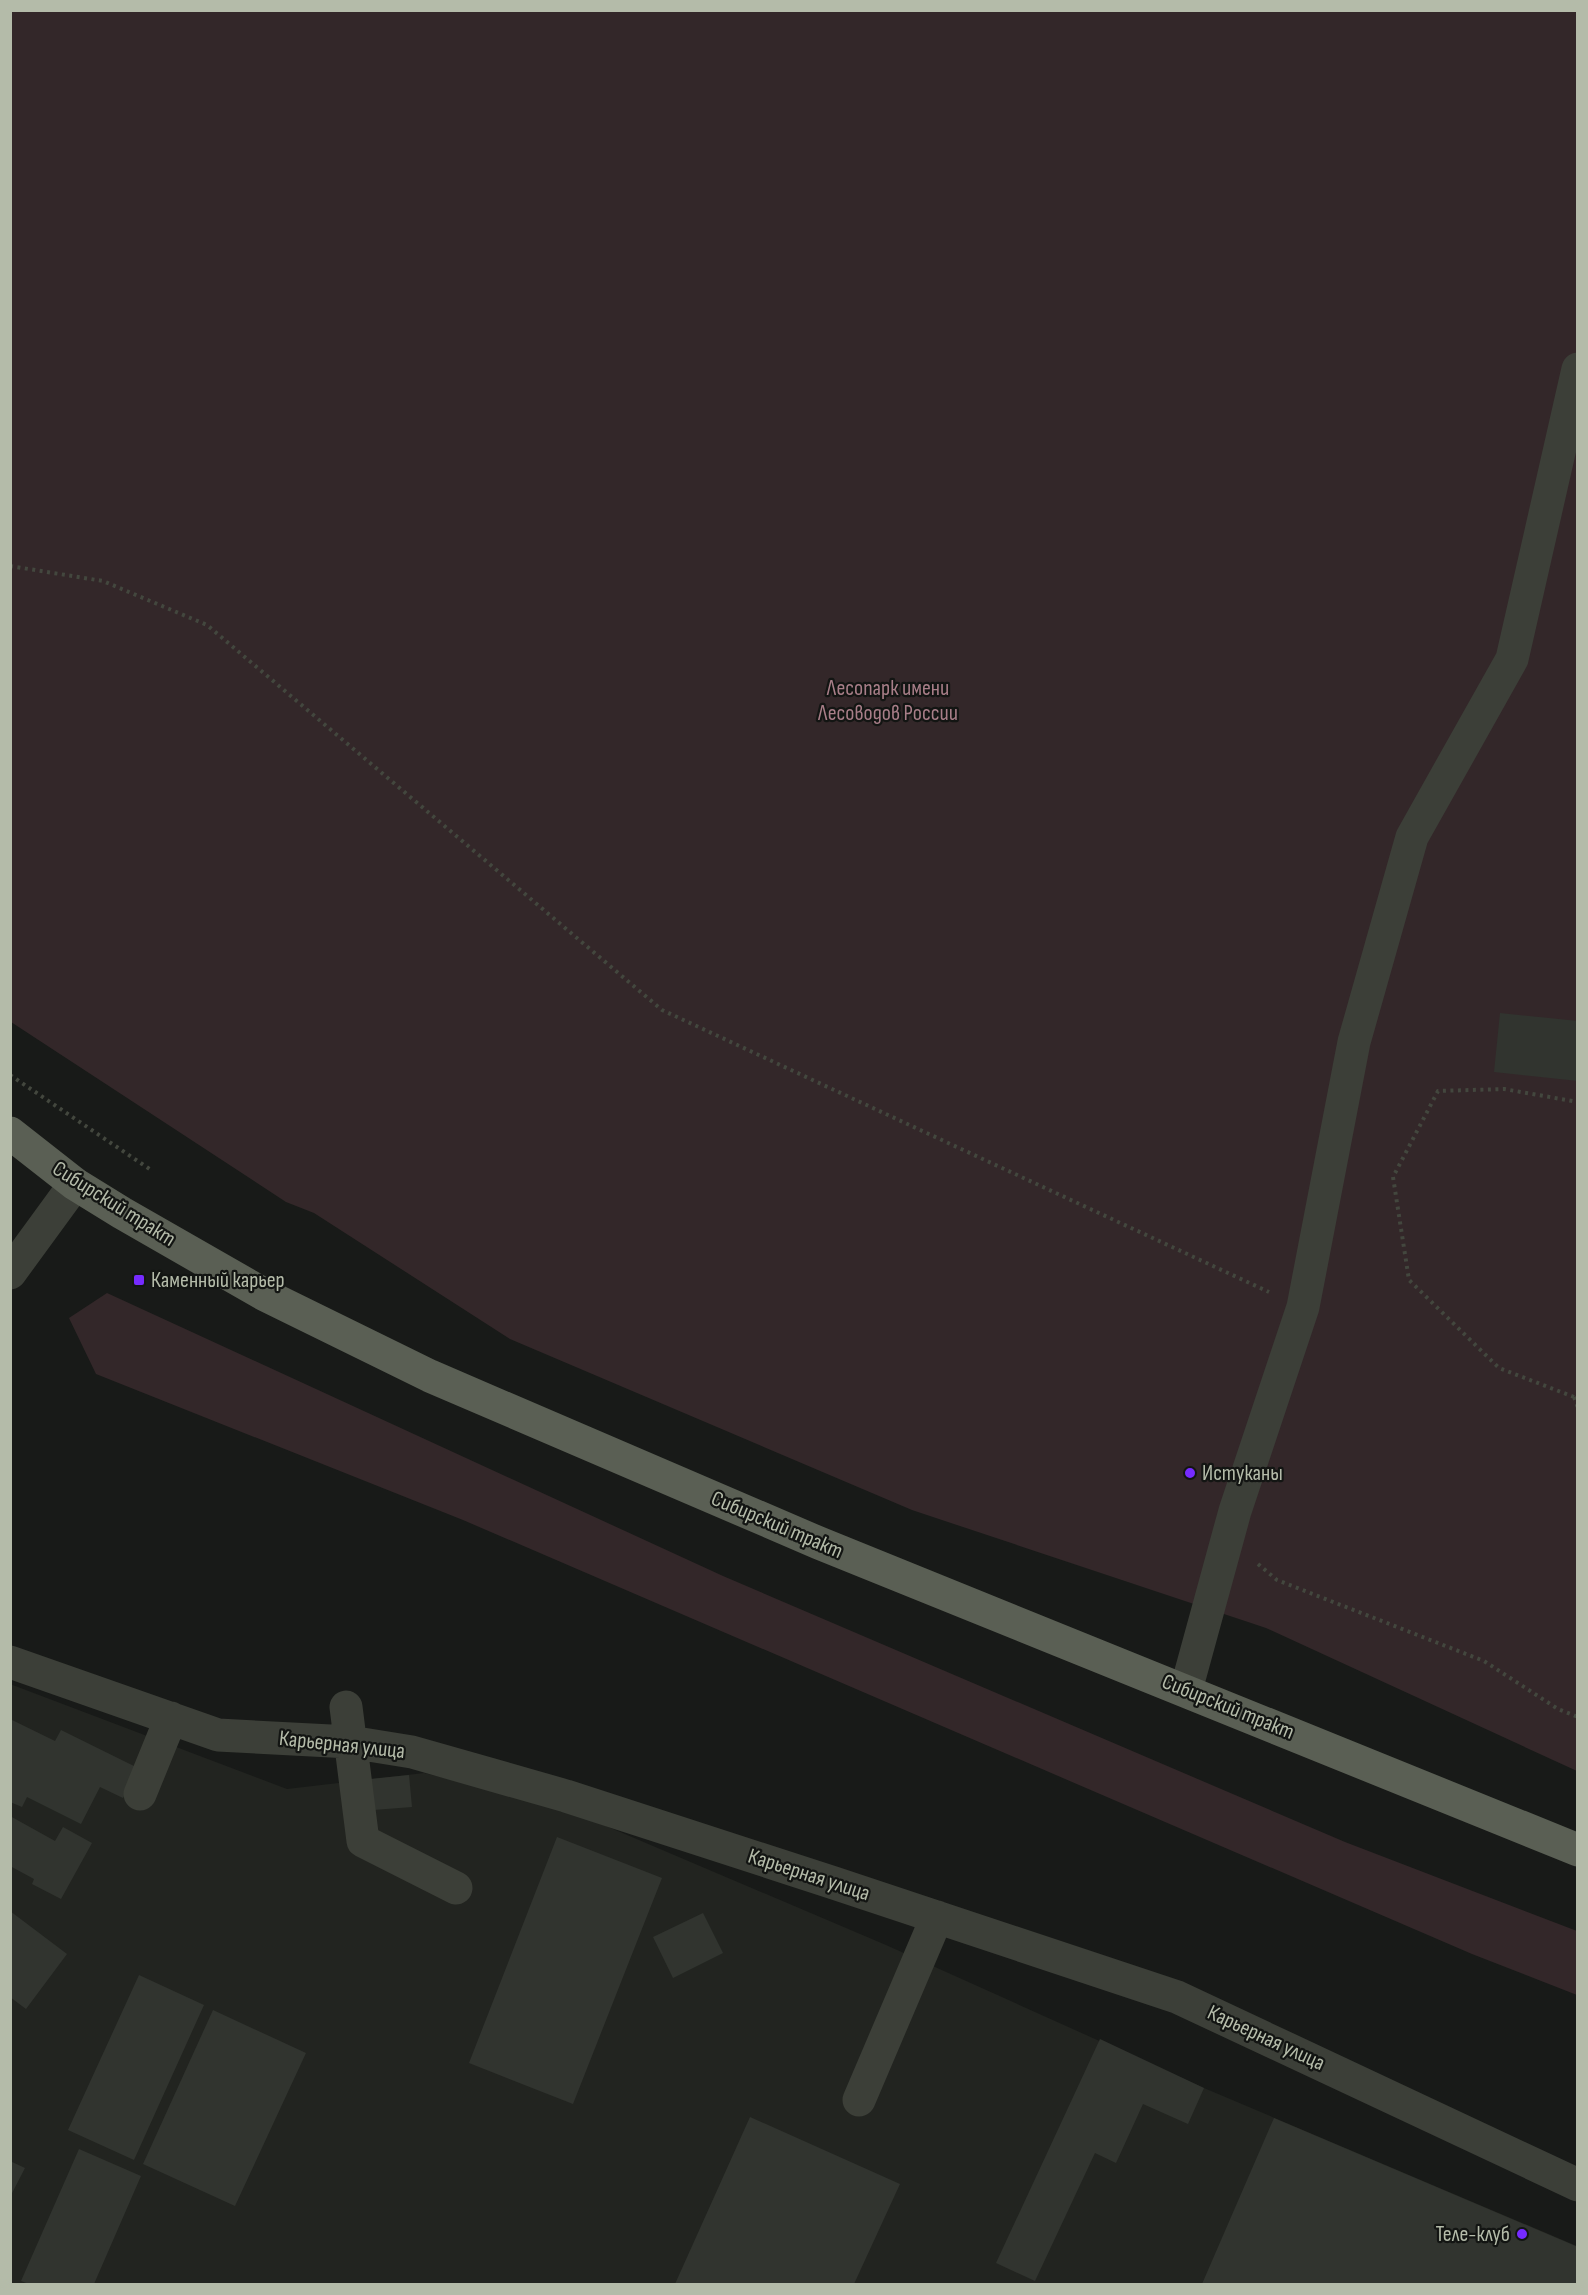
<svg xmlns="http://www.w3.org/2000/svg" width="1588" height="2295" font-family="'Sofia Sans Condensed',sans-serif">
<rect width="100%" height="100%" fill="#181a18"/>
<path fill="#222420" d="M10 1684 287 1789 424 1773 552 1803 886 1945 1204 2088 1577 2246V2284H11Z"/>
<path fill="#332729" d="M10 11H1577V1771L1266 1628 912 1510 510 1339 314 1213 286 1202 11 1022Z
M107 1293 723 1576 1345 1842 1577 1931V1995L1472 1954 463 1520 96 1374 69 1318Z"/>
<path fill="#31342f" d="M1500 1013 1578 1021V1081L1494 1072Z
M10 1719 55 1741 61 1730 138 1768 123 1798 100 1787 81 1824 27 1797 22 1807 10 1802Z
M409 1775 412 1807 373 1810 370 1779Z
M10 1816 55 1841 63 1827 92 1843 61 1899 32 1884 34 1879 10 1866Z
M557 1837 662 1878 573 2104 469 2063Z
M10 1911 67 1954 26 2009 10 1997Z
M703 1913 723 1953 673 1978 653 1937Z
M139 1975 204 2005 134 2160 68 2130Z
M213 2010 306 2053 235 2206 143 2164Z
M1100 2039 1204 2088 1188 2124 1143 2104 1116 2163 1095 2153 1035 2281 996 2263Z
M750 2117 900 2184 854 2284H675Z
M1274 2118 1578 2247V2284H1202Z
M79 2149 141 2176 94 2284H29L21 2281Z
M10 2161 25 2168 10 2197Z"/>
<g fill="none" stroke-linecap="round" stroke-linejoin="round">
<path stroke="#43473e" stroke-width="4" stroke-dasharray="3 4.5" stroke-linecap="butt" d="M10 566 103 581 207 625 662 1010 1269 1292
M10 1075 151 1170
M1574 1397 1499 1368 1409 1280 1393 1177 1438 1091 1504 1089 1578 1102
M1574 1397 1578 1408
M1258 1564 1277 1580 1484 1661 1558 1709 1578 1717"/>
<path stroke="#3c3f38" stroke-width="33" d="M10 1273 75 1184
M10 1662 218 1735 350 1742 412 1752 566 1796 834 1883 1177 1997 1578 2185
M1186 1690 1235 1511 1303 1307 1354 1042 1412 837 1512 659 1578 369
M346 1707 363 1841 456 1888
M140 1794 171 1718
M859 2100 937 1917"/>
<path stroke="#5a5f54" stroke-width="33" d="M10 1133 75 1184 122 1213 265 1295 430 1376 819 1543 1578 1850"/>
</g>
<g fill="#762bff" stroke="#131513" stroke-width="2">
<rect x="133" y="1274" width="12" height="12" rx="3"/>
<circle cx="1190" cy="1473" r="6"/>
<circle cx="1522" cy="2234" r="6"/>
</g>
<g text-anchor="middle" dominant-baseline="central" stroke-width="4.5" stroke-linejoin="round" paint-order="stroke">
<g font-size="22" fill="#a87e88" stroke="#131513">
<text x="888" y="688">Лесопарк имени<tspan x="888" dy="25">Лесоводов России</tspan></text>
</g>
<g font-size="22" fill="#b4bba9" stroke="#131513">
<text transform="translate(114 1204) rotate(32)">Сибирский тракт</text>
<text transform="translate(777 1525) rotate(23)">Сибирский тракт</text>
<text transform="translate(1228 1707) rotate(22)">Сибирский тракт</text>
<text transform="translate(342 1745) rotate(6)">Карьерная улица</text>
<text transform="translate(809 1875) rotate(18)">Карьерная улица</text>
<text transform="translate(1266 2038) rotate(25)">Карьерная улица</text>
</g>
<g font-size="22" fill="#b4bba9" stroke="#131513" text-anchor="start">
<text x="151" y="1280">Каменный карьер</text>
<text x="1202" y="1473">Истуканы</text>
<text x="1510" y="2234" text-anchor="end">Теле-клуб</text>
</g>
</g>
<rect width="1588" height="2295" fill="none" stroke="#b4bba9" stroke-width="24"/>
</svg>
